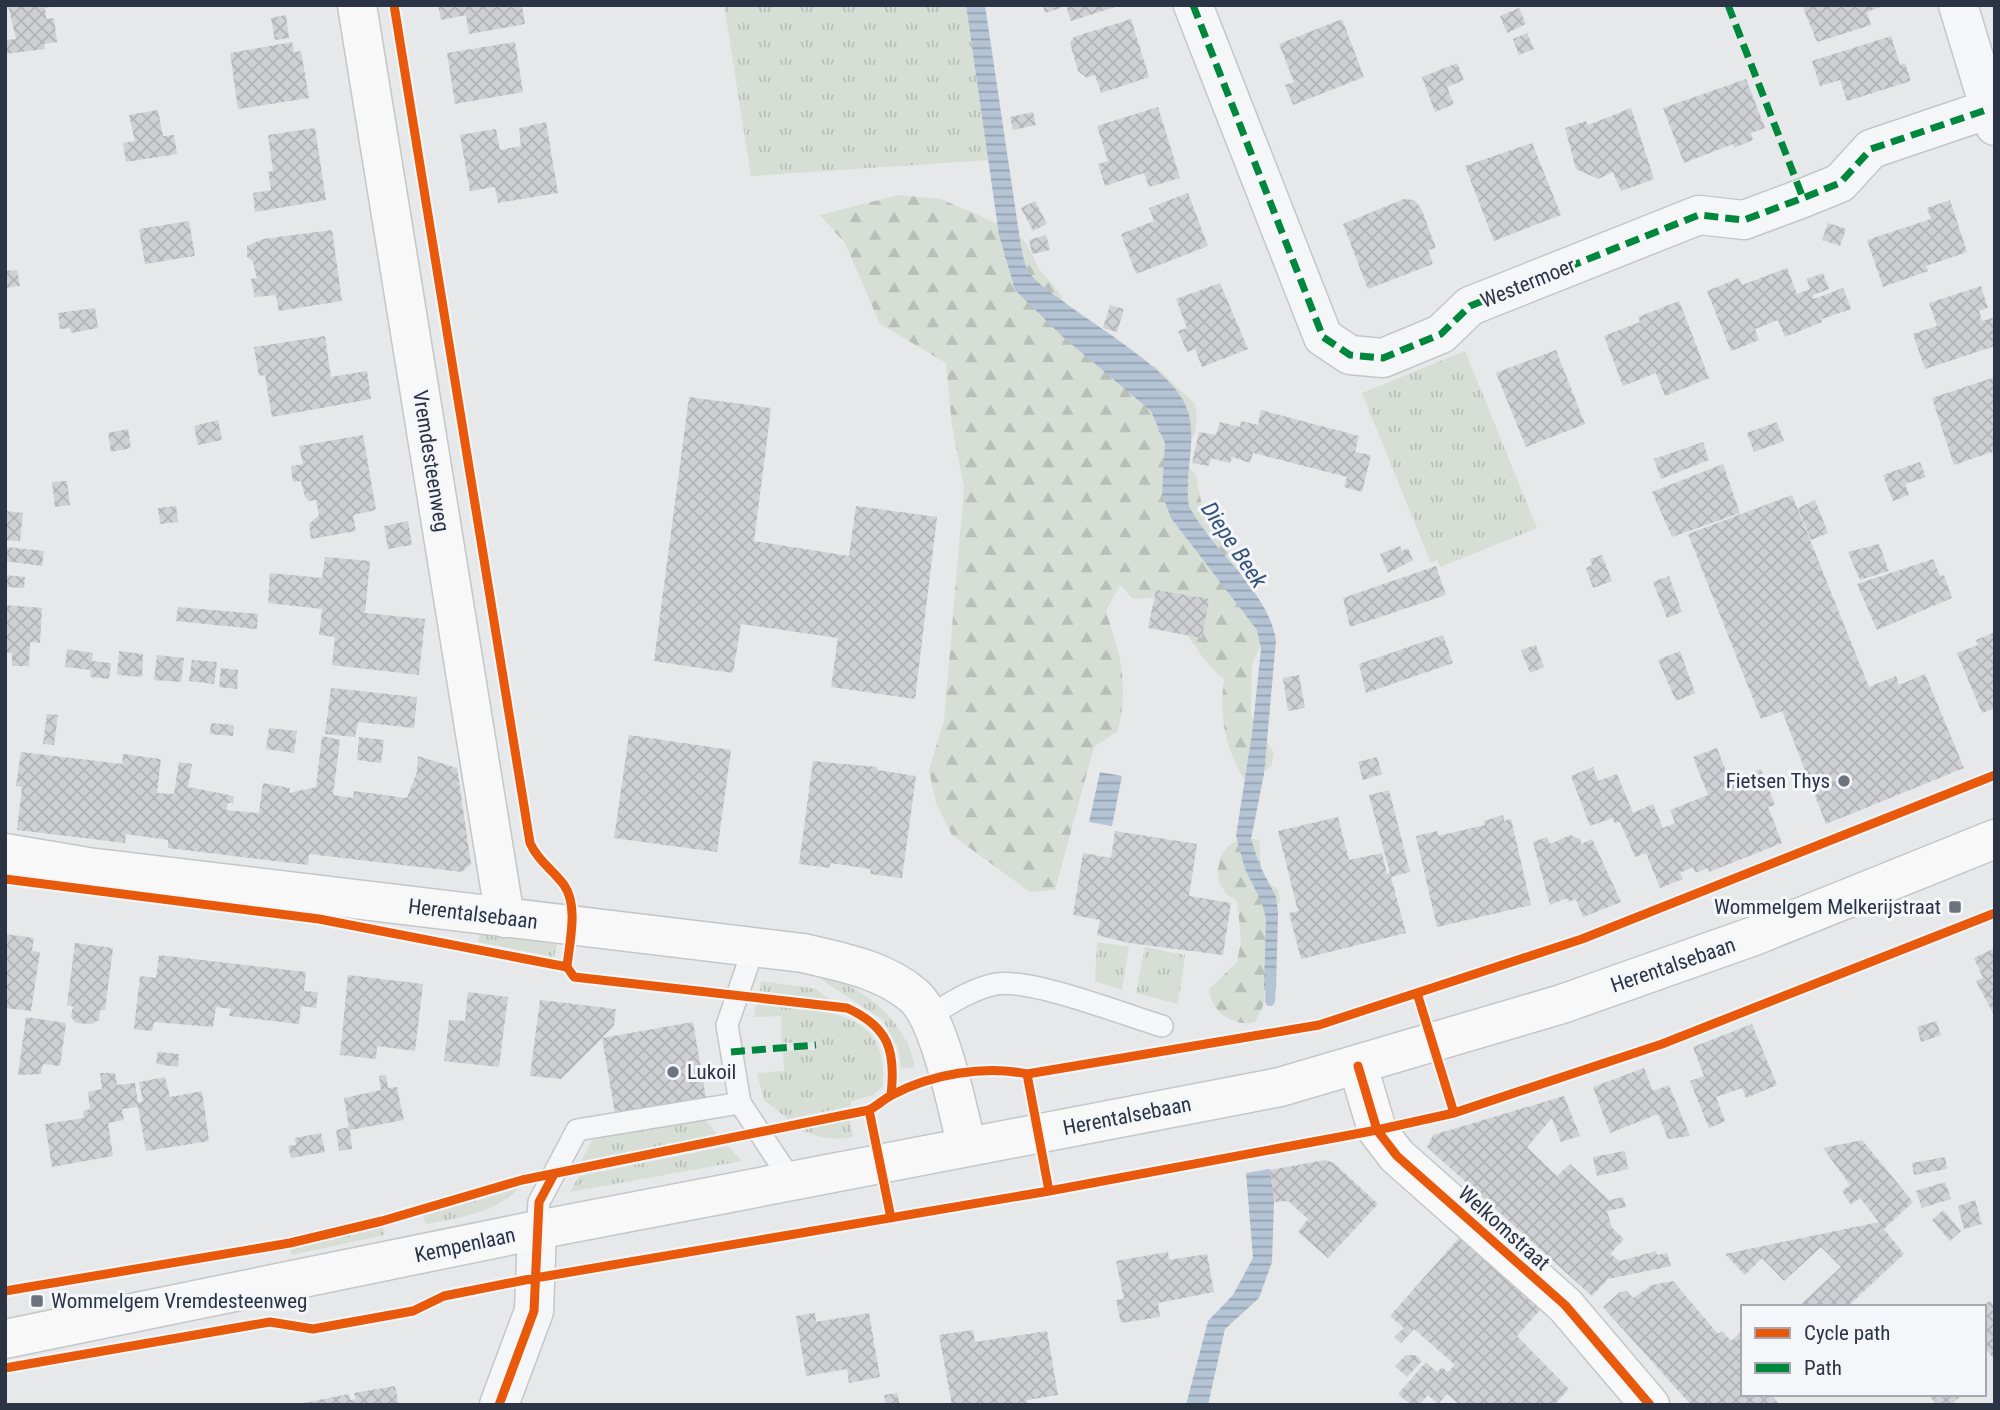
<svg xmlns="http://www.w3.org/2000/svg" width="2000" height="1410" font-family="'Roboto Condensed',sans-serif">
<defs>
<pattern id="grass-tufts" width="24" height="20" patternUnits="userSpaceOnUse" patternTransform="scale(1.75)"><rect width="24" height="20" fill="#d6ded6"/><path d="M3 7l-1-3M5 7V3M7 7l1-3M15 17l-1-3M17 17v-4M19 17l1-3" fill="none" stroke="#b8bfb9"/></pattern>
<pattern id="forest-firs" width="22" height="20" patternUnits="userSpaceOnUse" patternTransform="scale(1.75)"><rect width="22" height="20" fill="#d6ded6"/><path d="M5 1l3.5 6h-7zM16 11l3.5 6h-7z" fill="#b8bfb9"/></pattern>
<pattern id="water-rules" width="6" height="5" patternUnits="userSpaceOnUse" patternTransform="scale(1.75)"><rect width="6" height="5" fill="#b4c4d5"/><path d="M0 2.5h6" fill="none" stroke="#93a0af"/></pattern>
<pattern id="building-cross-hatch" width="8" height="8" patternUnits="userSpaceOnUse" patternTransform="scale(1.75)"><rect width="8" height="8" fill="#ced0d3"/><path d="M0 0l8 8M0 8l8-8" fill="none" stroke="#b1b3b6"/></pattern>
</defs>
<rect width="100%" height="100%" fill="#e6e8ea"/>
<path fill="url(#grass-tufts)" d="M724 5H966L989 160 751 176Z
M1465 351 1537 528 1440 567 1437 560 1431 563 1362 393Z
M480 934 557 944 554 957 478 942Z
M1097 942 1129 947 1122 990 1095 981Z
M1145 947 1185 955 1178 1004 1136 993Z
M810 972C858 983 905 1016 915 1067L901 1069 899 1050 883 1020Z
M761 981 816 989 830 1000 760 991Z
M756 1004C815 1012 892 1004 882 1087L873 1095 851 1101V1106L788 1119 764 1100 757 1073 784 1071 783 1051 815 1050V1042L782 1043 781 1016 754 1017Z
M701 1115 718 1135 581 1161 596 1133Z
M850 1120 853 1137C833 1141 817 1137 799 1129Z
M728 1146 742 1161 570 1192 579 1176Z
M519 1188C493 1214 461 1217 426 1224L423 1216Z
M383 1226 384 1235 292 1255 290 1247Z"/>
<path fill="url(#forest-firs)" d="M899 195 941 199 1014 231 1026 243 1039 269 1058 291 1070 314 1138 364 1155 366 1195 404 1197 417 1195 434 1183 452 1184 464 1196 475 1203 511 1237 565 1265 636 1252 664 1251 715 1274 753 1271 767 1247 782C1225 752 1219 716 1224 679 1200 661 1181 622 1162 597L1133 599 1120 585 1106 611C1121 659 1129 681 1118 731L1094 747 1055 890 1030 892 952 835 936 803 929 770 944 721 964 488 952 426 946 363 880 324 845 243 820 215Z
M1246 837 1259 840C1262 862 1255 877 1278 889L1280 900 1275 911 1263 1006 1255 1022C1234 1028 1210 1011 1209 989L1237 962 1241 941 1238 908 1236 900 1226 894 1219 882 1218 869 1221 855 1229 845Z"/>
<path fill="url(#water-rules)" d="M966 5H985L1020 240C1022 250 1023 261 1028 271 1037 284 1052 293 1064 302 1096 326 1165 367 1183 400 1201 433 1183 471 1189 506 1212 552 1267 588 1276 640L1264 774 1251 839 1259 864 1276 897 1278 913 1276 990H1264L1266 919 1262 903 1245 869 1236 836 1252 734 1261 649 1257 630 1171 518 1162 494 1165 443 1151 411 1062 336 1015 290 999 235Z
M1100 772 1122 776 1112 826 1089 822Z
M1270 1169 1274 1202 1272 1262 1259 1298 1225 1329 1208 1405H1186L1208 1321 1233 1295 1253 1258 1246 1173Z"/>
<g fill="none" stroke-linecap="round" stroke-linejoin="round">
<path stroke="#b4c4d5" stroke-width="10" d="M1270 1001 1271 976"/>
</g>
<path fill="url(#building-cross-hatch)" d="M8 5H57L45 8 46 19 54 18 57 42 44 44 45 49 5 54V40L16 39Z
M438 5H522L525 24 469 34 466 15 441 20Z
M1043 5H1118V6L1071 21 1066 6 1045 13Z
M1802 5H1883V6L1867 12 1871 25 1817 42Z
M1519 8 1526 24 1507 33 1500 16Z
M286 15 289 38 275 40 271 18Z
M1131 19 1149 77 1101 93 1095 75 1087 78 1078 71 1070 43 1074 37Z
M1342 19 1364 77 1293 105 1285 85 1294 82 1279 44Z
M1527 33 1534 49 1519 55 1513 39Z
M1891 36 1900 65 1905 63 1911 81 1847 101 1840 80 1820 86 1812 61Z
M292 42 294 52 301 51 309 98 238 109 230 53Z
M515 42 523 92 455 104 447 53Z
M1457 63 1464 80 1447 87 1454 104 1435 112 1422 77Z
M1746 79 1765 128 1751 133 1753 140 1734 148 1733 144 1684 163 1663 108Z
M1158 107 1180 178 1149 187 1144 173 1105 186 1098 164 1108 161 1097 126Z
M1631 108 1654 179 1621 191 1613 172 1598 179 1576 169 1565 128 1586 121 1588 125Z
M158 110 163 136 174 135 177 154 126 162 123 143 135 141 129 115Z
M1033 112 1036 125 1013 130 1010 117Z
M546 122 558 193 498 203 495 187 470 191 460 135 496 129 500 150 521 146 519 128Z
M315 128 326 200 255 212 253 193 271 190 268 172 273 171 268 135Z
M1532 143 1561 215 1494 241 1465 166Z
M1188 193 1208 246 1136 274 1121 234 1154 221 1149 208Z
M1404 199 1414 200 1421 208 1436 248 1428 250 1433 264 1368 289 1343 224Z
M1950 200 1967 252 1926 266 1928 271 1883 287 1867 240 1931 219 1927 208Z
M1035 201 1047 224 1033 231 1021 208Z
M189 221 195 256 145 264 139 229Z
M1828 223 1846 229 1840 246 1822 240Z
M332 230 342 301 279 311 276 295 255 297 251 279 257 278 253 262 247 257V246L263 239Z
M1046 235 1050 250 1032 254 1029 240Z
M1787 268 1797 294 1810 289 1807 279 1823 273 1829 289 1813 295 1814 299 1843 288 1851 309 1822 319 1817 305 1822 322 1785 337 1778 320 1755 329 1759 340 1731 351 1707 291 1739 278 1742 285Z
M17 270 20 286 5 288V271Z
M1220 283 1248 349 1202 367 1195 349 1187 352 1178 331 1187 328 1176 299Z
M1981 286 1988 308 1979 311 1982 321 1995 317V346L1925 369 1913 334 1937 326 1929 303Z
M1679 301 1709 378 1665 396 1656 373 1623 386 1604 336 1640 322 1638 317Z
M1110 305 1124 309 1117 332 1103 328Z
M95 308 98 328 71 333 70 328 60 329 58 313Z
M325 336 331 377 367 371 371 399 272 417 265 375 259 376 254 347Z
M1556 350 1585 424 1526 447 1496 373Z
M1995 377V451L1954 465 1932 398Z
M689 397 771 408 754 541 849 556 856 506 937 517 915 699 831 687 838 638 741 624 733 673 654 661Z
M1261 410 1359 436 1355 452 1371 455 1362 492 1344 487 1347 477 1253 453 1250 463 1232 457 1230 463 1211 458 1209 466 1192 463 1199 432 1216 435 1220 422 1240 427 1241 421 1258 425Z
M218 420 222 440 198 445 194 426Z
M1777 422 1784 441 1754 452 1747 433Z
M128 429 131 448 111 452 108 433Z
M363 435 376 510 353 515 356 531 311 539 309 524 319 515 316 500 309 501 305 497 301 481 293 482 291 466 303 464 299 446Z
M1703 442 1709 460 1661 479 1654 459Z
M1920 462 1926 477 1905 484 1909 495 1893 501 1883 475Z
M1723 464 1740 513 1672 537 1652 492Z
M67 481 70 505 55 507 52 482Z
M1792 495 1869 687 1896 676 1899 685 1925 674 1964 768 1826 824 1782 711 1761 719 1688 534Z
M1815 500 1828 533 1811 540 1798 508Z
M176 506 178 522 160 524 158 508Z
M6 511 23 513 20 541 5 540Z
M408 521 412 545 388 549 384 526Z
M1879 544 1889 571 1860 580 1848 552Z
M1400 546 1402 551 1408 548 1413 560 1388 573 1380 554Z
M7 547 44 551 42 566 5 561Z
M1602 555 1612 581 1593 588 1586 568 1592 565 1590 559Z
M325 557 370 561 365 613 425 619 419 675 332 665 335 637 319 635 322 609 268 603 270 573 322 578Z
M1933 559 1940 576 1944 575 1952 598 1877 630 1857 584Z
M1436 566 1446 595 1350 627 1343 598Z
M5 575 25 577 24 588 5 587Z
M1669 576 1682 612 1667 618 1653 582Z
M1156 590 1209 599 1202 638 1148 628Z
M5 605 42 608 40 643 30 642 29 666H12V653L5 652Z
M178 607 258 614 257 629 176 621Z
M1995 632V708L1982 713 1957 653 1978 645 1976 640Z
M1443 635 1453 663 1366 693 1359 664Z
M1536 645 1544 667 1530 673 1521 650Z
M67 649 93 653 92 661 111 663 109 679 90 677 91 670 65 667Z
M119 651 143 654 142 677 117 675Z
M1680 651 1695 693 1676 701 1658 660Z
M157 655 184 658 181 682 154 680Z
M192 660 217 662 214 684 189 681Z
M221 668 238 670 237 689 219 687Z
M1299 675 1305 708 1288 711 1283 678Z
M331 688 417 697 414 728 358 722 355 737 325 734Z
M47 714 58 715 54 745 43 744Z
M211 723 234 725 233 736 210 734Z
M269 728 297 731 294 753 266 749Z
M629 735 731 750 717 852 614 838Z
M322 736 340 740 333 795 353 798 354 791 407 798 417 772 418 756 457 768 471 864 462 872 309 854 308 865 168 848V840L126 834 125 843 17 830 22 787 16 786 21 752 122 764 123 754 161 759 157 793 174 794 179 762 192 764 188 787 234 796 233 803H228L226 810 259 813 263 783 290 788 289 793 316 787Z
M359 737 384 740 381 763 357 760Z
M1717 748 1730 781 1761 769 1775 805 1768 807 1782 843 1709 872 1708 868 1695 873 1693 867 1680 873 1683 879 1660 888 1646 853 1635 857 1620 822 1615 823 1612 818 1590 826 1571 776 1593 767 1598 781 1617 774 1633 813 1653 804 1663 828 1675 823 1670 810 1708 795 1693 757Z
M1377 757 1382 774 1363 780 1358 762Z
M813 761 877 767V770L916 776 902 878 870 874 871 869 830 863V868L799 864Z
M1389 790 1410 872 1391 877 1406 933 1301 959 1289 913 1298 911 1278 831 1338 817 1349 860 1382 853 1387 874 1390 873 1369 795Z
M1503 815 1504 821 1511 819 1531 905 1437 927 1416 836 1437 831 1438 836 1485 825 1484 821Z
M1115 831 1197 844 1189 896 1231 903 1223 955 1129 943 1097 935 1100 920 1073 915 1083 853 1111 858Z
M1570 835 1580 839 1581 844 1592 839 1621 902 1583 917 1576 899 1568 902 1567 898 1550 905 1533 842 1547 837 1550 844Z
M5 934 34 938 32 951 40 952 31 1011 5 1008Z
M75 943 113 948 105 1010H100L99 1020 92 1024 76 1023 71 1017 73 1006 67 1005Z
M1995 948V1017L1976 981 1983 978 1974 958Z
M159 955 306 972 304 991 318 992 316 1008 301 1006 299 1024 229 1016 231 1009 216 1007 213 1027 154 1022 152 1031 134 1029 140 976 156 978Z
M348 975 423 984 415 1051 377 1046 376 1059 340 1055Z
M468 992 508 997 499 1067 444 1061 449 1020 465 1021Z
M540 1000 616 1009 614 1025 602 1038 693 1022 706 1098 615 1113 602 1038 561 1079 530 1076Z
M26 1017 66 1023 60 1066 43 1064 41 1074 18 1075Z
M1936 1021 1941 1035 1921 1042 1917 1027Z
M1752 1024 1777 1085 1746 1098 1742 1088 1716 1097 1725 1121 1709 1128 1690 1081 1704 1076 1693 1047Z
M158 1052 179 1054 178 1067 156 1064Z
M1644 1068 1653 1091 1669 1085 1690 1136 1668 1139 1658 1114 1610 1133 1593 1087Z
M100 1073H115L117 1085 135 1083 138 1103 143 1101 139 1082 165 1077 170 1097 202 1091 209 1141 146 1151 138 1107 122 1109 124 1120 108 1123 113 1156 52 1167 45 1124 84 1118 83 1111 90 1109 88 1092 102 1089Z
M386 1075 388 1088 397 1087 404 1120 350 1130 352 1149 339 1151 336 1130 349 1127 344 1098 381 1090 379 1076Z
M1564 1096 1580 1136 1561 1142 1552 1118 1527 1147 1557 1176 1570 1164 1609 1200 1623 1197 1626 1207 1607 1211 1612 1228 1624 1239 1610 1254 1620 1261 1656 1251 1657 1255 1667 1253 1671 1266 1608 1279 1592 1296 1427 1147 1433 1135Z
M321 1133 325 1152 291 1158 288 1146 296 1145 295 1138Z
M1862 1140 1913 1202 1884 1229 1904 1254 1847 1307H1798L1841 1267 1821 1247 1784 1281 1762 1258 1745 1275 1725 1254 1879 1222 1860 1198 1851 1205 1842 1191 1850 1185 1823 1148Z
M1625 1151 1628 1169 1597 1176 1593 1157Z
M1945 1157 1947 1169 1914 1175 1912 1163Z
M1325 1160 1334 1163 1378 1204 1328 1258 1298 1232 1308 1219 1288 1201 1274 1202 1270 1170Z
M1945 1182 1951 1199 1922 1208 1916 1191Z
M1975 1200 1982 1224 1964 1229 1958 1206Z
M1943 1210 1961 1231 1950 1241 1932 1220Z
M1459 1238 1540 1310 1517 1336 1569 1389 1554 1405H1460L1447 1394 1438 1404 1428 1395 1419 1405H1411L1398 1394 1426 1362 1437 1372 1442 1367 1448 1372 1455 1365 1414 1329 1401 1343 1394 1337 1404 1328 1390 1316Z
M1168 1252 1169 1260 1207 1254 1214 1292 1158 1303 1160 1317 1121 1323 1116 1300 1124 1299 1116 1261Z
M1673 1281 1718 1334 1722 1331 1731 1341 1743 1330V1394H1775L1773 1396 1779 1405H1691L1603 1307 1620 1292 1627 1291 1633 1298 1652 1285Z
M1990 1301 1995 1307V1360L1984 1347V1305Z
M815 1313 816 1322 869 1313 880 1377 849 1383 847 1369 806 1376 796 1316Z
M973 1330 975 1342 1047 1331 1058 1395 1027 1400 1028 1405H952L939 1335Z
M1406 1355H1415L1422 1361 1407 1377 1395 1366Z
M395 1386 399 1405H293L349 1394 350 1400 356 1399 354 1393Z
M897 1393 900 1405H886L884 1395Z
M1928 1394H1963L1951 1405H1937Z"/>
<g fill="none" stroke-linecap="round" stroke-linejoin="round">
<defs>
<path id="lane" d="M928 1017C949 1004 971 989 996 984 1031 978 1125 1015 1162 1026
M740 1103 727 1025 754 947
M537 1230 539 1202 577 1130 740 1103 791 1180"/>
<path id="street" d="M1193 5 1323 337 1350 355 1383 358 1441 334 1470 306 1699 215 1744 220 1803 198 1840 183 1871 149 1989 109
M1958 5 1995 126
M499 1405 534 1311 537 1230"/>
<path id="secondary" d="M357 5 505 918
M5 853 88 867 803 953C841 962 882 969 913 995 940 1017 958 1112 967 1147
M1358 1066 1377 1130 1397 1156 1565 1305 1650 1405
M5 1339 537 1230 1280 1087 1562 1004 1754 936 1995 839"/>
</defs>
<use href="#lane" stroke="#c4c6c8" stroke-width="24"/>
<use href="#street" stroke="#c4c6c8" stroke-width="41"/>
<use href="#secondary" stroke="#c4c6c8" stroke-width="41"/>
<use href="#lane" stroke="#f5f6f7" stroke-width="21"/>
<use href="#street" stroke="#f5f6f7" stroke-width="38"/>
<use href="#secondary" stroke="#f8f8f8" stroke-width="38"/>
<path stroke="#00873e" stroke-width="7" stroke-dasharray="14 7" stroke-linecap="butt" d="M1193 5 1323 337 1350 355 1383 358 1441 334 1470 306 1699 215 1744 220 1803 198 1840 183 1871 149 1989 109
M1728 5 1803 198
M731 1052 816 1045"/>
<defs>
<path id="cycleway" d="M394 5 530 843C538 861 553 870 564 885 579 906 569 944 567 967
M5 879 319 919 567 967 574 977 847 1008C889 1027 896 1051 891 1095
M1417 993 1454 1113
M1358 1066 1377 1130 1397 1156 1565 1305 1650 1405
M1027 1074 1049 1191
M869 1110 891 1218
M5 1291 290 1243 382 1221 522 1180 869 1110C877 1106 884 1099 892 1095 931 1074 985 1065 1027 1074L1319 1025 1582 939 1995 775
M5 1368 270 1322 313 1329 413 1311 444 1296 535 1278 1049 1191 1377 1130 1454 1113 1662 1044 1995 913
M499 1405 534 1311 539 1202 554 1174"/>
</defs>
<use href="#cycleway" stroke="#f4f6f9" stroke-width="13"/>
<use href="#cycleway" stroke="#e8590c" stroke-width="9"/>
</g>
<g fill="#6c737f" stroke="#f4f6f9" stroke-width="2.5">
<circle cx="1844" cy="781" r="7"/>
<rect x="1948" y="900" width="14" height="14" rx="3.5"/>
<circle cx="673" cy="1072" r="7"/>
<rect x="30" y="1294" width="14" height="14" rx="3.5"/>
</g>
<g text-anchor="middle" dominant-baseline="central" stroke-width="6" stroke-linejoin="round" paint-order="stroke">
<g font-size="21" fill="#2b3445" stroke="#f4f6f9">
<text transform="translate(1528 283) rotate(-22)">Westermoer</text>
<text transform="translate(431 461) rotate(81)">Vremdesteenweg</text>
<text transform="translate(473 914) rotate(7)">Herentalsebaan</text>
<text transform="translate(1673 965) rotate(-19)">Herentalsebaan</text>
<text transform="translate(1127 1116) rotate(-11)">Herentalsebaan</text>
<text transform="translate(1504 1228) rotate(42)">Welkomstraat</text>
<text transform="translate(465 1245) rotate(-12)">Kempenlaan</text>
</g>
<g font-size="21" fill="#2b3445" stroke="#f4f6f9" text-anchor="end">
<text x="1830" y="781">Fietsen Thys</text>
<text x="1941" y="907">Wommelgem Melkerijstraat</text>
<text x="687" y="1072" text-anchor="start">Lukoil</text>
<text x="51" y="1301" text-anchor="start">Wommelgem Vremdesteenweg</text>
</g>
<g font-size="23" font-style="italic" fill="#34527a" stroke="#f4f6f9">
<text transform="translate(1234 545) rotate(56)">Diepe Beek</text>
</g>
</g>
<rect width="2000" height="1410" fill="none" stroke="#2b3445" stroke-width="14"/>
<rect x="1741" y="1305" width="245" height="91" fill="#f4f6f9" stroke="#a4a8b1" stroke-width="2"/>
<rect x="1755" y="1328" width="35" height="10" fill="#e8590c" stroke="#a4a8b1" stroke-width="2"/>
<text x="1804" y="1340" font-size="21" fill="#2b3445">Cycle path</text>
<rect x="1755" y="1363" width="35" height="10" fill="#00873e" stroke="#a4a8b1" stroke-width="2"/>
<text x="1804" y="1375" font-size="21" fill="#2b3445">Path</text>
</svg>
